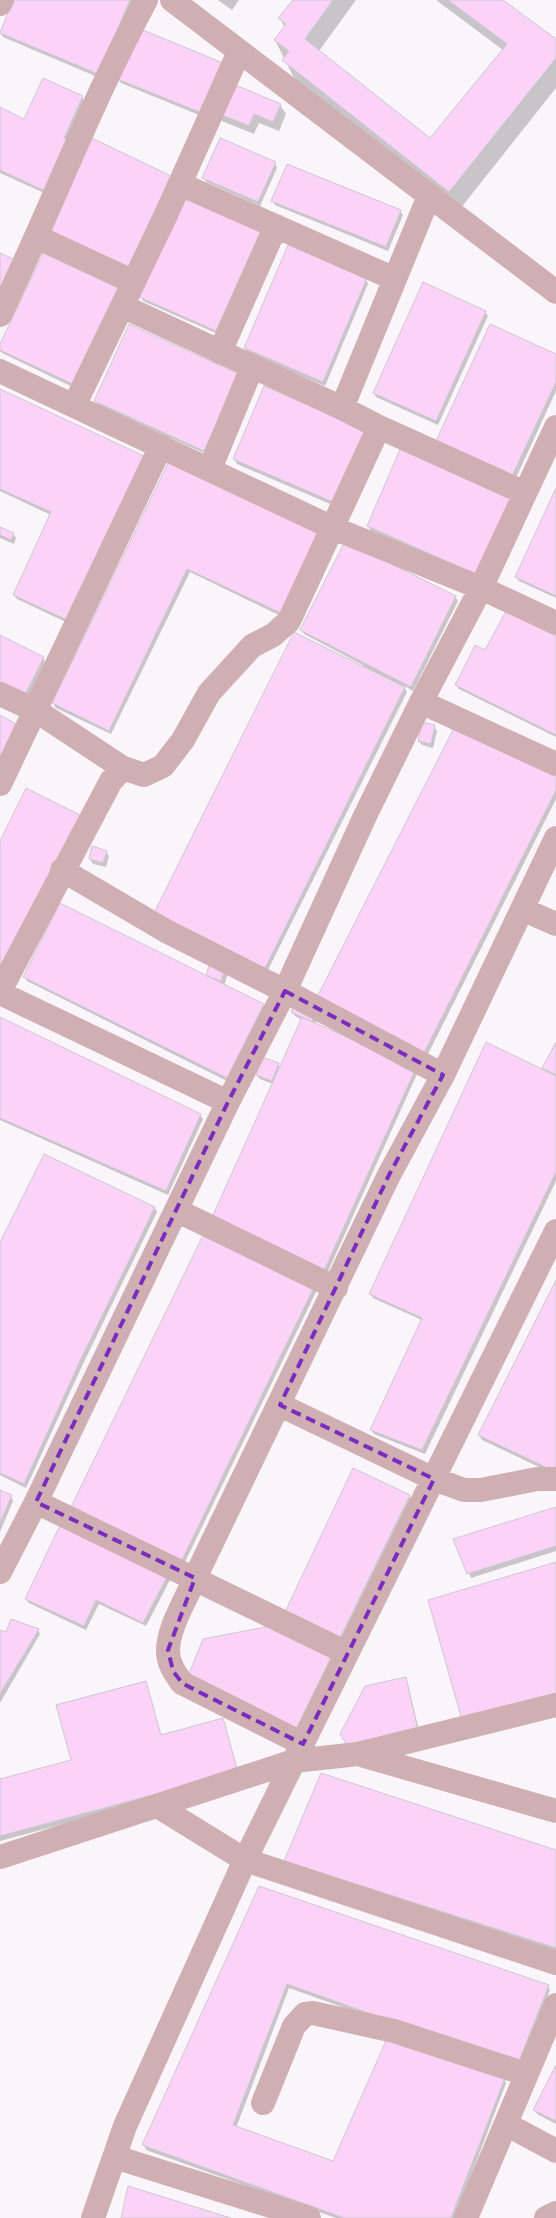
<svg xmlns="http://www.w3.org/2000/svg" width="556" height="2218" font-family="'Zilla Slab',serif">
<rect width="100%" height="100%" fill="#faf5fa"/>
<path fill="#0003" d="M14 0H134L100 78 3 37 0 32Z
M218 0H239L232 10Z
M294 0H356L319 51 431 140 503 50 436 0H501L556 40V88L460 209 294 78 275 40 285 28 280 18Z
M139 30 204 117 121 83 118 78Z
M82 97 85 102 51 196 0 173V109L25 120Z
M280 105 286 114 279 131 259 123 254 134 222 121 217 112Z
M275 163 277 168 260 206 206 182 204 178Z
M186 195 264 233 218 334 143 301 141 296Z
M273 201 400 211 403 215 388 251 275 205Z
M366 279 368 284 325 386 248 353 245 348Z
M121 291 79 390 2 353 0 351V347Z
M485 312 488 316 438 425 376 397 374 393Z
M556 355V391L515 480 437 441Z
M238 375 206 454 98 405 95 401Z
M265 388 342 509 237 464 234 459Z
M0 391 143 457 70 624 17 599 14 595 51 515 0 491Z
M402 448 478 578 371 531 368 526Z
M171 459 285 618 190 572 111 734 56 708 53 703Z
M556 491V598L519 581 516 576Z
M0 528 13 534 16 538 14 544 0 538Z
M455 597 458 601 413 691 403 685 407 692 266 974 157 919 362 667 363 665 304 634 302 630Z
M0 637 43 658 45 662 27 701Z
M556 637V737L459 689 456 685 486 652Z
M434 726 437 731 433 748 422 745 419 741Z
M556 769V799L426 1058 319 1005Z
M106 852 109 856 106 867 93 864 90 859Z
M211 964 228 973 224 986 263 1005 265 1009 229 1082 27 981 25 977H207Z
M292 1012 319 1015 315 1024 417 1074 325 1278 273 1084 260 1079 257 1075 278 1064 281 1068 302 1020 295 1016Z
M0 1019 200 1115 203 1119 168 1195 0 1120Z
M556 1045V1181L425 1454 374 1434 371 1430 422 1320 373 1298 371 1294 547 1073 544 1068Z
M155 1208 157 1212 82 1366 26 1488 0 1475V1244Z
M206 1233 317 1290 184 1564 73 1507Z
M556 1283V1475L482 1440 479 1435Z
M0 1491 11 1496 13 1501 0 1532Z
M409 1496 412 1500 340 1645 288 1618Z
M556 1509V1551L471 1578 455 1539Z
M62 1523 171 1578 146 1626 99 1604 86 1630 29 1603 26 1599Z
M38 1630 40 1634 0 1703V1631L6 1633Z
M336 1656 298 1732 192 1681Z
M406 1678 420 1734 351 1749Z
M222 1720 239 1777 0 1841V1780Z
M556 1851V1951L288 1865Z
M260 1888 548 1986 550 1990 519 2070 289 1988 236 2128 334 2162 504 2079 506 2083 455 2218H336L146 2150 144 2145Z
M556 2068V2124L537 2114 535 2110Z"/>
<path fill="#fbd3f8" stroke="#cdc8cd" d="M13 0H130L98 74 0 33Z
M293 0H333L305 39 430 138 507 44 448 0H503L556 39V58L449 192 282 60 289 51 274 40 286 24 278 18Z
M138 28 223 63 202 113 117 79Z
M43 78 83 96 64 138 72 142 49 193 0 170V107L24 119Z
M228 82 281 104 273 122 254 114 249 126 215 112Z
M92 138 171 176 126 272 47 234Z
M220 138 276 162 258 202 202 178Z
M287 164 401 210 386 247 271 201Z
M185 194 262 228 216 331 139 297Z
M288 245 367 278 323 382 244 348Z
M0 253 20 262 0 307Z
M43 253 122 290 77 386 0 350V344Z
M423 282 486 311 436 421 373 393Z
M129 324 239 374 204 451 94 401Z
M490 324 556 354V382L512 476 436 441Z
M264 386 372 432 340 505 233 459Z
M0 389 144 456 67 620 13 595 51 512 0 489Z
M401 447 515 496 480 576 367 526Z
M171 457 323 531 283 614 187 569 109 731 52 703Z
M556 488V596L515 577Z
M0 527 14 533 11 540 0 535Z
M345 541 456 596 411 687 300 630Z
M506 611 556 636V735L455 685 475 645 485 650Z
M294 632 405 687 264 970 153 915Z
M0 635 44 657 24 697 0 687Z
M0 715 18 725 0 761Z
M422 722 435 725 431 744 418 741Z
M457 722 556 768V790L423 1055 315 1001Z
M26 788 82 816 0 970V841Z
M92 846 107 851 103 863 89 859Z
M60 903 264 1004 227 1078 23 977Z
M210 962 226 967 221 981 206 976Z
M296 1000 317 1010 312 1022 291 1012Z
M0 1017 201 1114 166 1191 0 1118Z
M302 1017 416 1068 322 1275 209 1224Z
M486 1042 556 1076V1172L422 1450 370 1430 422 1318 369 1294Z
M556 1042V1075L542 1068Z
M262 1057 279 1063 272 1081 256 1075Z
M44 1154 155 1207 80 1361 24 1484 0 1473V1242Z
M205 1231 315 1285 182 1560 71 1507Z
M556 1280V1472L478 1435Z
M353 1468 410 1495 338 1642 284 1614Z
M0 1490 12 1495 0 1523Z
M556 1507V1546L467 1574 453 1539Z
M62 1521 169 1573 143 1623 96 1600 84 1626 25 1599Z
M556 1562V1693L462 1720 428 1600Z
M11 1619 39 1629 0 1694V1630L6 1632Z
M281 1624 334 1651 296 1729 188 1676 203 1639Z
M406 1677 418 1730 347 1745 340 1734 365 1686Z
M146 1681 161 1735 223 1718 238 1772 0 1836V1779L71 1760 56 1705Z
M321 1773 556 1850V1948L284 1861Z
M259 1886 549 1985 517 2066 287 1984 233 2125 333 2161 389 2034 505 2078 451 2218H344L142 2145Z
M556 2065V2121L533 2110Z
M128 2186 231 2218H121Z"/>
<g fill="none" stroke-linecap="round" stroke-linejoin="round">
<path stroke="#cfafb2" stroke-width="24" d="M172 0 556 292
M0 4 2 0
M180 184 395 279
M37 237 134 282
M122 306 342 408
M0 315C50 211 91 102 146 0
M220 352 276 226
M0 371 333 528 481 588 556 623
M74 406 165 217 239 52
M379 427 525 493
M210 469 252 367
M0 694 35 710 123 768 111 781 0 991
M421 702 556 764
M123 768 144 775 163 766 183 740 209 693 252 646 273 635 289 621 379 427 342 408 429 196
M0 784 161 446
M62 870 166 931 285 991 443 1075
M522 909 556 924
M0 993 228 1102
M176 1210 336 1288
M280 1405 434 1479 464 1490H481L537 1479H556
M36 1502 347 1653
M0 1572 36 1502 228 1102 285 991 365 816 421 702 481 588 556 427
M303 1744 182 1683C175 1673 168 1664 168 1651 168 1627 186 1600 195 1578L389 1175 443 1075 556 838
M361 1755 556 1811
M159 1807 245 1860 556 1963
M0 1857 294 1761 358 1754 556 1705
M263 2103 294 2026 305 2014 313 2013 394 2031 526 2074
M506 2124 556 2151
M115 2157 309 2218
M93 2218 125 2126 245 1860 556 1231
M466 2218 556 2005
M546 2218 556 2213"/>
</g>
<path fill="none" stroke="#7b2cbf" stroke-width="4" stroke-dasharray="10 6" stroke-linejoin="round" d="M285 991 443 1075 389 1175 280 1405 434 1479 303 1744 199 1692 182 1683 173 1671 168 1650 195 1578 36 1502 228 1102Z"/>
</svg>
